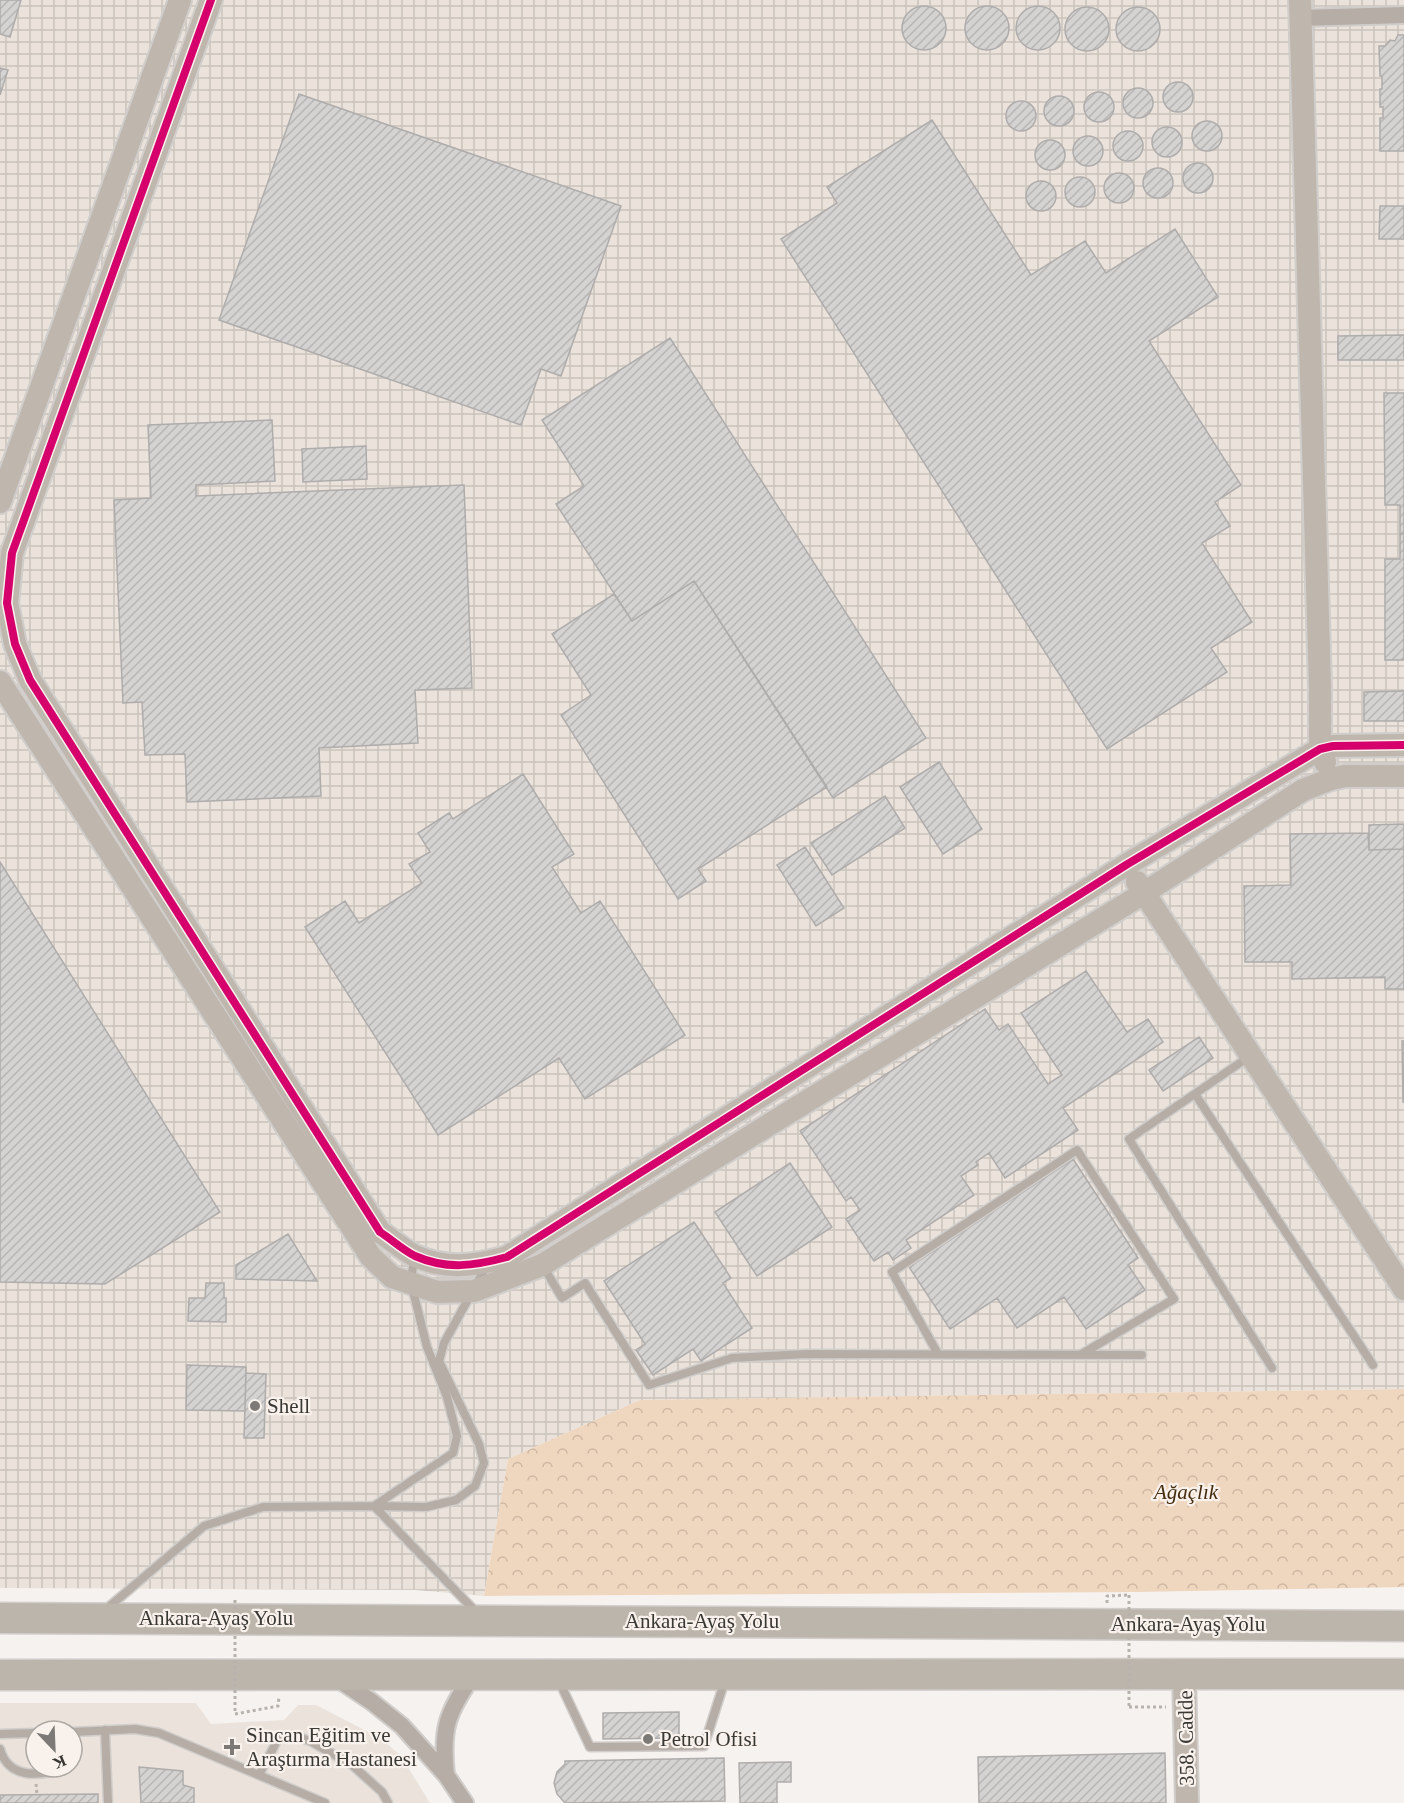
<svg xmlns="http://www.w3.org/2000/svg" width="1404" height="1803" font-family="'Times New Roman',serif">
<defs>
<pattern id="industrial-grid" width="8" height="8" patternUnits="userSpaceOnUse" patternTransform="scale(1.5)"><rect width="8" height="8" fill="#ebe3db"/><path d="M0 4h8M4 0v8" fill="none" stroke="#cac4bd"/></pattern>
<pattern id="forest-crowns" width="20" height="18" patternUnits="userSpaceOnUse" patternTransform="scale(1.5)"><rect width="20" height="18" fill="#efd6be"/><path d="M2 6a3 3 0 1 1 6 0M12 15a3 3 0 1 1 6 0" fill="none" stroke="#ceb8a4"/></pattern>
<pattern id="building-hatch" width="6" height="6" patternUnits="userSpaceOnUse" patternTransform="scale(1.5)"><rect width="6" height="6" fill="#d5d2d2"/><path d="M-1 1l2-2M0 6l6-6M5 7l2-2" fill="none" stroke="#b8b5b5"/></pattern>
</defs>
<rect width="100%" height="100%" fill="#f6f2ef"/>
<path fill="#ebe3db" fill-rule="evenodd" d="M0 1703H196L211 1724 284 1720 298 1705H316L382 1739 401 1756 430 1803H0ZM36 1731H72V1767H36Z"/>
<path fill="url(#industrial-grid)" d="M0 0H1404V1389L640 1400 508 1459 484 1596 415 1590 0 1588Z"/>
<path fill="url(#forest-crowns)" d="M1404 1389V1587L1136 1592 484 1596 508 1459 640 1400Z"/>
<path fill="url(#building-hatch)" stroke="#afacac" stroke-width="1.5" d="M0 0H21L10 37 0 34Z
M965 28a22 22 0 1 1 44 0a22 22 0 1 1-44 0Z
M1016 28a22 22 0 1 1 44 0a22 22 0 1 1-44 0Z
M902 28a22 22 0 1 1 44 0a22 22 0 1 1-44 0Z
M1065 29a22 22 0 1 1 44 0a22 22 0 1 1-44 0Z
M1116 29a22 22 0 1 1 44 0a22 22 0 1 1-44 0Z
M1398 35H1404V151H1380V118H1383V107H1380V89H1382V76H1380L1379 46H1385L1390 40 1395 41Z
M0 68 8 70 0 95Z
M1163 97a15 15 0 1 1 30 0a15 15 0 1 1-30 0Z
M1123 103a15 15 0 1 1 30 0a15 15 0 1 1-30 0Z
M1084 107a15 15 0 1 1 30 0a15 15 0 1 1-30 0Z
M299 94 621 206 561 376 541 369 521 425 219 320Z
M1044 111a15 15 0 1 1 30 0a15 15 0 1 1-30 0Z
M1006 116a15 15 0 1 1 30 0a15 15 0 1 1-30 0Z
M932 120 1031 275 1085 241 1106 273 1175 229 1218 297 1149 341 1241 485 1215 502 1230 526 1202 543 1252 622 1211 648 1227 672 1107 749 781 239 837 203 827 187Z
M1192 136a15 15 0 1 1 30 0a15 15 0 1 1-30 0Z
M1152 142a15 15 0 1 1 30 0a15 15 0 1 1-30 0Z
M1113 146a15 15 0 1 1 30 0a15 15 0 1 1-30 0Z
M1073 151a15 15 0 1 1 30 0a15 15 0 1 1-30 0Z
M1035 155a15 15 0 1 1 30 0a15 15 0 1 1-30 0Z
M1183 178a15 15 0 1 1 30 0a15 15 0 1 1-30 0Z
M1143 183a15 15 0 1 1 30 0a15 15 0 1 1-30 0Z
M1104 188a15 15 0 1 1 30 0a15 15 0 1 1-30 0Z
M1065 192a15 15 0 1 1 30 0a15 15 0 1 1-30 0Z
M1026 196a15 15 0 1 1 30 0a15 15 0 1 1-30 0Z
M1380 206H1404V239H1379Z
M1404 335V360H1338V336Z
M670 338 926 738 833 798 694 581 632 621 556 504 584 486 542 420Z
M1384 393H1404V534H1400V505H1385Z
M272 420 275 481 196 485V496L464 485 472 688 415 690 418 743 319 748 321 796 187 802 185 754 145 755 142 702 123 703 114 500 151 498 148 425Z
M366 446 367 479 303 482 302 449Z
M1400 534H1404V660H1385V559H1400Z
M694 581 827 787 698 869 706 881 678 899 561 715 591 695 552 634 614 594 632 621Z
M1404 691V721H1364V692Z
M939 762 982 829 943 854 900 787Z
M523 774 574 854 552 867 581 913 600 901 685 1035 585 1099 559 1058 438 1135 305 927 345 901 359 923 422 883 409 864 430 852 418 833 449 813 453 819Z
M885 796 905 828 832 875 811 843Z
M1404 824V849L1369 850V825Z
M1368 833 1369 850 1404 849V989H1385V977L1292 979V962H1245L1244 886 1291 885 1290 834Z
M805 847 844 908 816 926 777 865Z
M0 862 220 1212 105 1284 0 1282Z
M1086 971 1127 1032 1148 1019 1163 1042 1063 1108 1078 1130 1005 1178 989 1153 976 1162 978 1165 961 1176 974 1195 906 1240 911 1248 893 1260 888 1252 874 1261 846 1219 860 1210 851 1197 846 1201 800 1131 985 1009 999 1030 1008 1024 1048 1084 1062 1075 1021 1013Z
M1199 1037 1213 1058 1163 1091 1149 1070Z
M1402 1041H1404V1102H1403Z
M1073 1159 1138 1258 1128 1265 1145 1290 1086 1329 1064 1297 1017 1328 997 1298 950 1329 909 1267Z
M790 1163 832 1227 757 1276 715 1212Z
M694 1222 731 1278 723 1283 752 1328 701 1361 693 1349 653 1375 636 1350 645 1344 604 1281Z
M288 1234 317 1281 236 1279V1265Z
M206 1283H224V1298H226V1322L188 1321 189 1298H205Z
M187 1365 246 1367 245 1411 186 1410Z
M246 1373 266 1374 264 1438H244Z
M679 1712V1738L603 1739V1713Z
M1165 1753 1166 1803H979L978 1757Z
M724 1758 725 1801 565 1803 557 1794 554 1783 557 1772 565 1764V1761Z
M791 1762V1782H777V1803H740L739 1763Z
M139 1767 183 1771V1785L194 1788V1803H141Z
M98 1794V1803H0V1795Z"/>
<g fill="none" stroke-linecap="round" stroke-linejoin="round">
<defs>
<path id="lane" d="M1250 1056 1129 1139 1272 1368
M1195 1094 1373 1365
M543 1266 562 1298 585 1283 649 1385 732 1358 806 1354 1142 1355
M938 1354 892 1272 1077 1150 1174 1299 1080 1355
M374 1506 426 1507 456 1500 475 1486 484 1463 479 1444 439 1361 444 1343 487 1265
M374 1506 453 1453 457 1436 447 1397 427 1347 411 1283 414 1257
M104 1611 204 1526 263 1507 374 1506 477 1613
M559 1681 590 1747 704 1746 725 1680
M105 1730 108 1803
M72 1732 135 1729 159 1733 325 1803
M0 1734 36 1733
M72 1748 76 1732
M0 1749C8 1778 39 1778 62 1767
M259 1775 278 1739 293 1735 310 1741 352 1765 382 1792 388 1803"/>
<path id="street" d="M1300 18 1404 15
M335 1677 372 1702 402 1726 446 1775C441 1728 447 1713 473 1675
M446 1775 465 1803"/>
<path id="secondary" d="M211 0 12 553 7 603 15 644 30 680 380 1232C391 1239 403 1250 415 1256 447 1270 474 1266 507 1257L1126 865 1320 749 1333 746 1404 745
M1300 0 1320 687V749L1325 762
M0 502 180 0
M0 682 371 1257 392 1277 437 1292 474 1291 542 1265 1144 893 1303 790 1331 779 1345 776H1404
M1137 882 1404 1289
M1184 1674 1187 1803"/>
<path id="highway" d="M0 1618 1404 1626
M0 1675 1404 1674"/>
</defs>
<use href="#lane" stroke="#d0cdcb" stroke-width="11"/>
<use href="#street" stroke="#d0cdcb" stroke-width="20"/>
<use href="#secondary" stroke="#d0cdcb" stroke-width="26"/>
<use href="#highway" stroke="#d0cdcb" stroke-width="33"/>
<path stroke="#b8b2ad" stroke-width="3" stroke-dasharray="3 3" stroke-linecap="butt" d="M1107 1603V1596L1129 1595
M1129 1707H1166
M235 1714 278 1706 279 1697
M36 1784 37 1795"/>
<use href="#lane" stroke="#b6aea6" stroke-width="8"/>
<use href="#street" stroke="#b6aea6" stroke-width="16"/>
<use href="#secondary" stroke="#bfb6ae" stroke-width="22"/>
<use href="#highway" stroke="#bcb5ac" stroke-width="30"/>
<path stroke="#b8b2ad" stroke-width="3" stroke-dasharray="3 3" stroke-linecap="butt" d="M1129 1595V1707
M235 1600V1714"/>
<defs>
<path id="cycleway" d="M211 0 12 553 7 603 15 644 30 680 380 1232C391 1239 403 1250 415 1256 447 1270 474 1266 507 1257L1126 865 1320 749 1333 746 1404 745"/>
</defs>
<use href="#cycleway" stroke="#f9f2ec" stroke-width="11"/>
<use href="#cycleway" stroke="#d6006c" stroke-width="8"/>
</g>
<g fill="#7c7976" stroke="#f9f2ec" stroke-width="2">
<circle cx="255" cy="1406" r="6"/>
<circle cx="648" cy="1739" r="6"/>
<path d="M229 1738h6v6h6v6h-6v6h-6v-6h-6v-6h6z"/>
</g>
<g text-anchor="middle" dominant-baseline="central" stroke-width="4.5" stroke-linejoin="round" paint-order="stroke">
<g font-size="21" fill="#3a3835" stroke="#f9f2ec" text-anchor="start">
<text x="267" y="1406">Shell</text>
<text x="246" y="1735">Sincan Eğitim ve<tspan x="246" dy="24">Araştırma Hastanesi</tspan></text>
<text x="660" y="1739">Petrol Ofisi</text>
</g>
<g font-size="21" font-style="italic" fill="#462d10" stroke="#f9f2ec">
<text x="1186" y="1492">Ağaçlık</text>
</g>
<g font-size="21" fill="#3a3835" stroke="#f9f2ec">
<text x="216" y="1618">Ankara-Ayaş Yolu</text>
<text x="702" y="1621">Ankara-Ayaş Yolu</text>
<text x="1188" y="1624">Ankara-Ayaş Yolu</text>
<text transform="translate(1186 1738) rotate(-91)">358. Cadde</text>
</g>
</g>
<g transform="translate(54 1749) rotate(157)"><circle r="28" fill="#f9f2ec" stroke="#ada8a3" stroke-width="1.5"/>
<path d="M0-4.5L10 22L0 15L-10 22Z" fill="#7c7976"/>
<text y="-9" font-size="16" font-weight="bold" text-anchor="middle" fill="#3a3835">K</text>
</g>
</svg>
